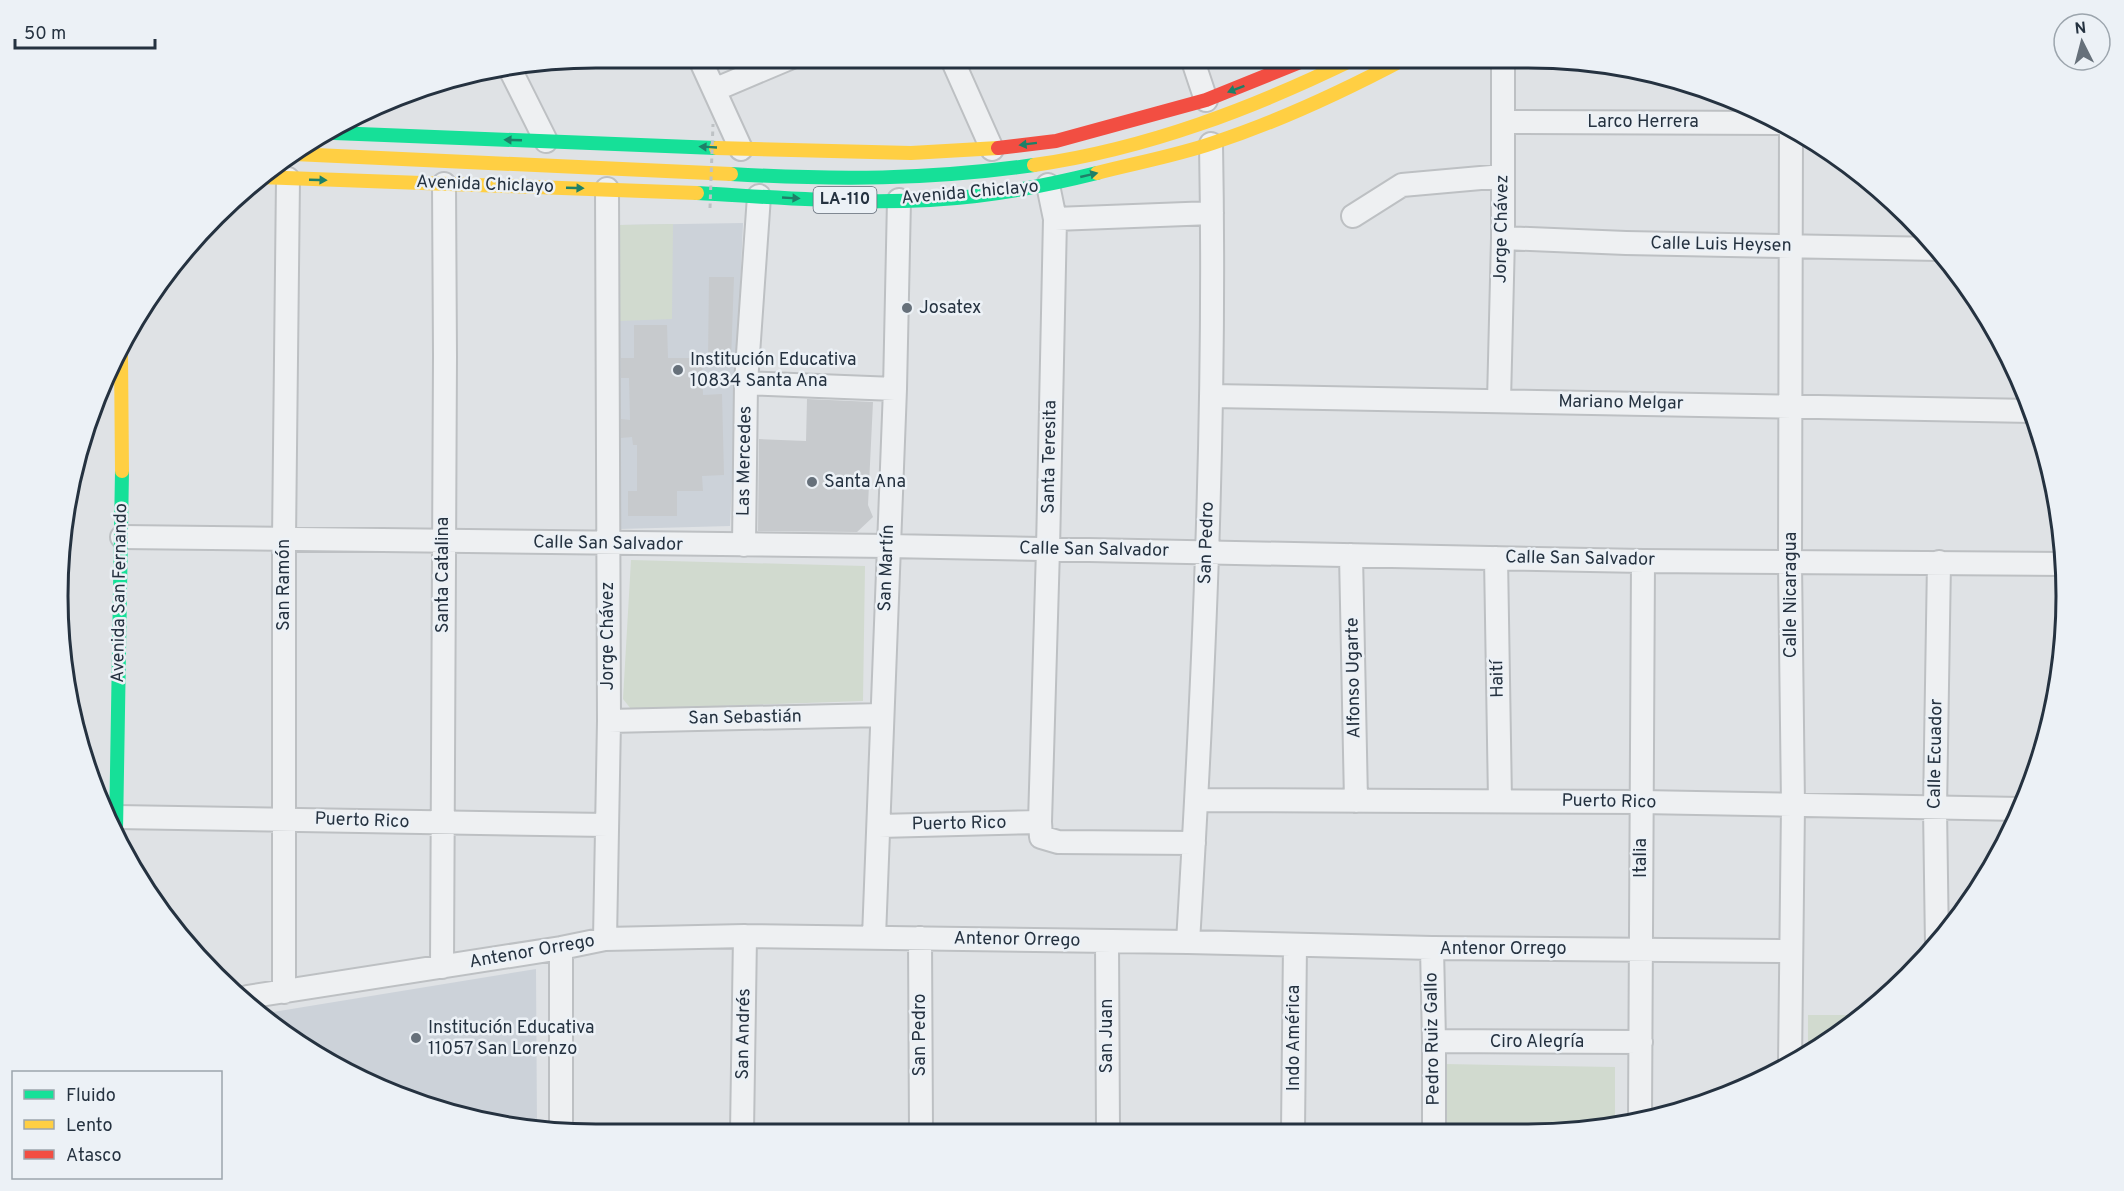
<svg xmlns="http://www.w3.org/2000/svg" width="2124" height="1191" font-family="Overpass,sans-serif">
<rect width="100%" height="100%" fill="#dfe2e5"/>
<path fill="#ccd2d9" d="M743 223 730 526 619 529 620 225Z
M536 969 537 1129 456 1116 327 1062 267 1013Z"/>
<path fill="#d1dacf" d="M673 224 672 319 620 321V225Z
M631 560 865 566 863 701 631 709 623 699Z
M1808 1015H1860L1828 1043 1808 1054Z
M1445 1064 1615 1067V1125L1598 1129 1446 1130Z"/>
<path fill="#c7cacd" d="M709 277H734L731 360H708Z
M634 325H667L668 358H702L703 395 722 394 724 475 702 476 703 491H677V516H628V491H637V445H633L632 437 621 438V419L630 420 629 378H621V358H634Z
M807 399 873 402 868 505 873 517 857 532 758 531 759 439 806 441Z"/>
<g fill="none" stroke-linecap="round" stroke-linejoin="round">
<defs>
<path id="street" d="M699 57 741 149
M951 57 992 149
M1192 58 1206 100
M511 71 546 141
M714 90 792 57
M1503 122 1783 123
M1048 185 1055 219 1048 549 1040 822 1041 837 1058 842 1194 843
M1353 216 1402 185 1503 176
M1055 219 1212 213
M1503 238 1626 243 1939 249
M746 383 895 389
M1211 396 2032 411
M1499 401 1503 238V58
M122 537 888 546 1643 561 2066 564
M744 545 746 383 759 196
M1351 555 1356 801
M1496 558 1500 801
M609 721 882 715
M1197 800 1641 802 2020 809
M116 817 607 825
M879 826 1040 822
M874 937 895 389 899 200
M920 938 921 1132
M605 939 609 721 607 189
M1107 941 1108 1131
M1188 942C1204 677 1216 410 1211 144
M1937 946 1935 808 1939 562
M1432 948 1434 1041V1130
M442 967 445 356 444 184
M284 992V539L288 179
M247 997 561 948 605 939 745 936 1188 942 1432 948 1791 951
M1434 1041 1641 1042
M1790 1064 1793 805 1790 563 1791 126
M1640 1118 1643 561
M1293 1130 1295 945
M742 1132 745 936
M561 1133V948"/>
</defs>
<use href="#street" stroke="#bdc0c3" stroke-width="26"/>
<use href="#street" stroke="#eef0f2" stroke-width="22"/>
<path stroke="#16e098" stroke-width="14" d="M334 133 716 148
M731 174C836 180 929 180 1034 165
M697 193C789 198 884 207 976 196 1017 191 1057 183 1097 173
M116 831 122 471"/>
<path stroke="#ffcf43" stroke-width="14" d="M716 148 911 153 998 148
M294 154 731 174
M1034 165C1147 149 1254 108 1356 58
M1097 173C1135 163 1175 156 1213 143 1280 121 1344 91 1406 58
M259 177 697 193
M121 355 122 471"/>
<path stroke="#f24e42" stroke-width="14" d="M998 148 1056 141 1206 100 1310 58"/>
<path stroke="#bec2c5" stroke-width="3" stroke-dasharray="4.5 4.5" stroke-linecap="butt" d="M710 208 713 124"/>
</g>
<defs><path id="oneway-solid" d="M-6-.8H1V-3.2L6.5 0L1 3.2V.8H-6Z" transform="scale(1.5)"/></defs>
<g fill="#1e8068">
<use href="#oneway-solid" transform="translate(1236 89) rotate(159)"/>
<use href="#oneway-solid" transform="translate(513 140) rotate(-178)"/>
<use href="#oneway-solid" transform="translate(1028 144) rotate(173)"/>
<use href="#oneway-solid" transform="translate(708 147) rotate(-177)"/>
<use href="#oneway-solid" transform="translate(1089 175) rotate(-13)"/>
<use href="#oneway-solid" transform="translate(318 180) rotate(2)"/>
<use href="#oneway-solid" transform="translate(575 188) rotate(2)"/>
<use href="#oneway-solid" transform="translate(791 198) rotate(3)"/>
</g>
<g fill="#66707a" stroke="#ecf1f6" stroke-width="2">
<circle cx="907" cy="308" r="6"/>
<circle cx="678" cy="370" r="6"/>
<circle cx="812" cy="482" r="6"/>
<circle cx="416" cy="1038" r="6"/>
</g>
<g text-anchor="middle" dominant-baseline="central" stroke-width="5" stroke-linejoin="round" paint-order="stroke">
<rect fill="#ecf1f6" stroke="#616b77" stroke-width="1.5" x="813.5" y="187" width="63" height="26" rx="4.5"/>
<g font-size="16" font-weight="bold" fill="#253240">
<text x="845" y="200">LA-110</text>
</g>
<g font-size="18" fill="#253240" stroke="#ecf1f6">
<text x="1643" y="122">Larco Herrera</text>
<text transform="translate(485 185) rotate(2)">Avenida Chiclayo</text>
<text transform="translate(970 193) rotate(-5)">Avenida Chiclayo</text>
<text transform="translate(1502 229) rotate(-89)">Jorge Chávez</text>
<text transform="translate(1721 245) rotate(1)">Calle Luis Heysen</text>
<text transform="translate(1621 403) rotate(1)">Mariano Melgar</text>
<text transform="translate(1050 457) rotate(-89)">Santa Teresita</text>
<text transform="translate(745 461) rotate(-89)">Las Mercedes</text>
<text transform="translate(1207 543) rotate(-88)">San Pedro</text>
<text transform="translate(608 544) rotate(1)">Calle San Salvador</text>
<text transform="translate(1094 550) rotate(1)">Calle San Salvador</text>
<text transform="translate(1580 559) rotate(1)">Calle San Salvador</text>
<text transform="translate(887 568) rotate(-88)">San Martín</text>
<text transform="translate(443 575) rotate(-90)">Santa Catalina</text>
<text transform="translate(284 585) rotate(-90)">San Ramón</text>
<text transform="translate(120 593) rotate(-89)">Avenida San Fernando</text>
<text transform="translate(1791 595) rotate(-90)">Calle Nicaragua</text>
<text transform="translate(608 636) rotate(-90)">Jorge Chávez</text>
<text transform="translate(1354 678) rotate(-91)">Alfonso Ugarte</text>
<text transform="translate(1498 679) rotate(-91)">Haití</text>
<text transform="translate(745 718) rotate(-1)">San Sebastián</text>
<text transform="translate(1936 754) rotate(-89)">Calle Ecuador</text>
<text transform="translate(1609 802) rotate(1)">Puerto Rico</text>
<text transform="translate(362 821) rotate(2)">Puerto Rico</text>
<text transform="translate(959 824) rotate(-1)">Puerto Rico</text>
<text transform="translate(1641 858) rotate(-90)">Italia</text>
<text transform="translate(1017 940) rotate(1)">Antenor Orrego</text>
<text x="1503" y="949">Antenor Orrego</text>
<text transform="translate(532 952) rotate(-10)">Antenor Orrego</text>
<text transform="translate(744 1034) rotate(-89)">San Andrés</text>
<text transform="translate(920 1035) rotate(-90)">San Pedro</text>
<text transform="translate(1107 1036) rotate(-90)">San Juan</text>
<text transform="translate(1294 1038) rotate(-90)">Indo América</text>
<text transform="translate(1433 1039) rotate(-91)">Pedro Ruiz Gallo</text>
<text x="1537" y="1042">Ciro Alegría</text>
</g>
<g font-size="18" fill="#253240" stroke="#ecf1f6" text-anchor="start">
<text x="919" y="308">Josatex</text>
<text x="690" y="360">Institución Educativa<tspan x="690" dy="21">10834 Santa Ana</tspan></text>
<text x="824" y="482">Santa Ana</text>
<text x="428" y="1028">Institución Educativa<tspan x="428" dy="21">11057 San Lorenzo</tspan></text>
</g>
</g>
<path d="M0 0H2124V1191H0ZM596 68H1528A528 528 0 0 1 2056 596V596A528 528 0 0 1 1528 1124H596A528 528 0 0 1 68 596V596A528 528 0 0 1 596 68Z" fill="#ecf1f6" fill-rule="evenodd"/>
<path fill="none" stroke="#253240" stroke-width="3" d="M596 68H1528A528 528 0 0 1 2056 596V596A528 528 0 0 1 1528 1124H596A528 528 0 0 1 68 596V596A528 528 0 0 1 596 68Z"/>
<rect x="12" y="1071" width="210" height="108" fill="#ecf1f6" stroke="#9ca5ad" stroke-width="1.5"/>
<rect x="24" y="1090" width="30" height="9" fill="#16e098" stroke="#9ca5ad" stroke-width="1.5"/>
<text x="66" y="1101" font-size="18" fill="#253240">Fluido</text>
<rect x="24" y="1120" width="30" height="9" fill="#ffcf43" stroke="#9ca5ad" stroke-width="1.5"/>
<text x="66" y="1131" font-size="18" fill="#253240">Lento</text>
<rect x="24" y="1150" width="30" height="9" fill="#f24e42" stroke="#9ca5ad" stroke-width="1.5"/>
<text x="66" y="1161" font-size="18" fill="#253240">Atasco</text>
<g transform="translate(2082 42) rotate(354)"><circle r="28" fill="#ecf1f6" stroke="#9ca5ad" stroke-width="1.5"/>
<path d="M0-4.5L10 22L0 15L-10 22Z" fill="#66707a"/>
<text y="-9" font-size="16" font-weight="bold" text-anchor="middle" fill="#253240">N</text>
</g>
<path d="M15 39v9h140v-9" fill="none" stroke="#253240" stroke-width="3"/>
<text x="24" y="39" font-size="18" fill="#253240" stroke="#ecf1f6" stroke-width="4.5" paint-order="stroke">50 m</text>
</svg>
